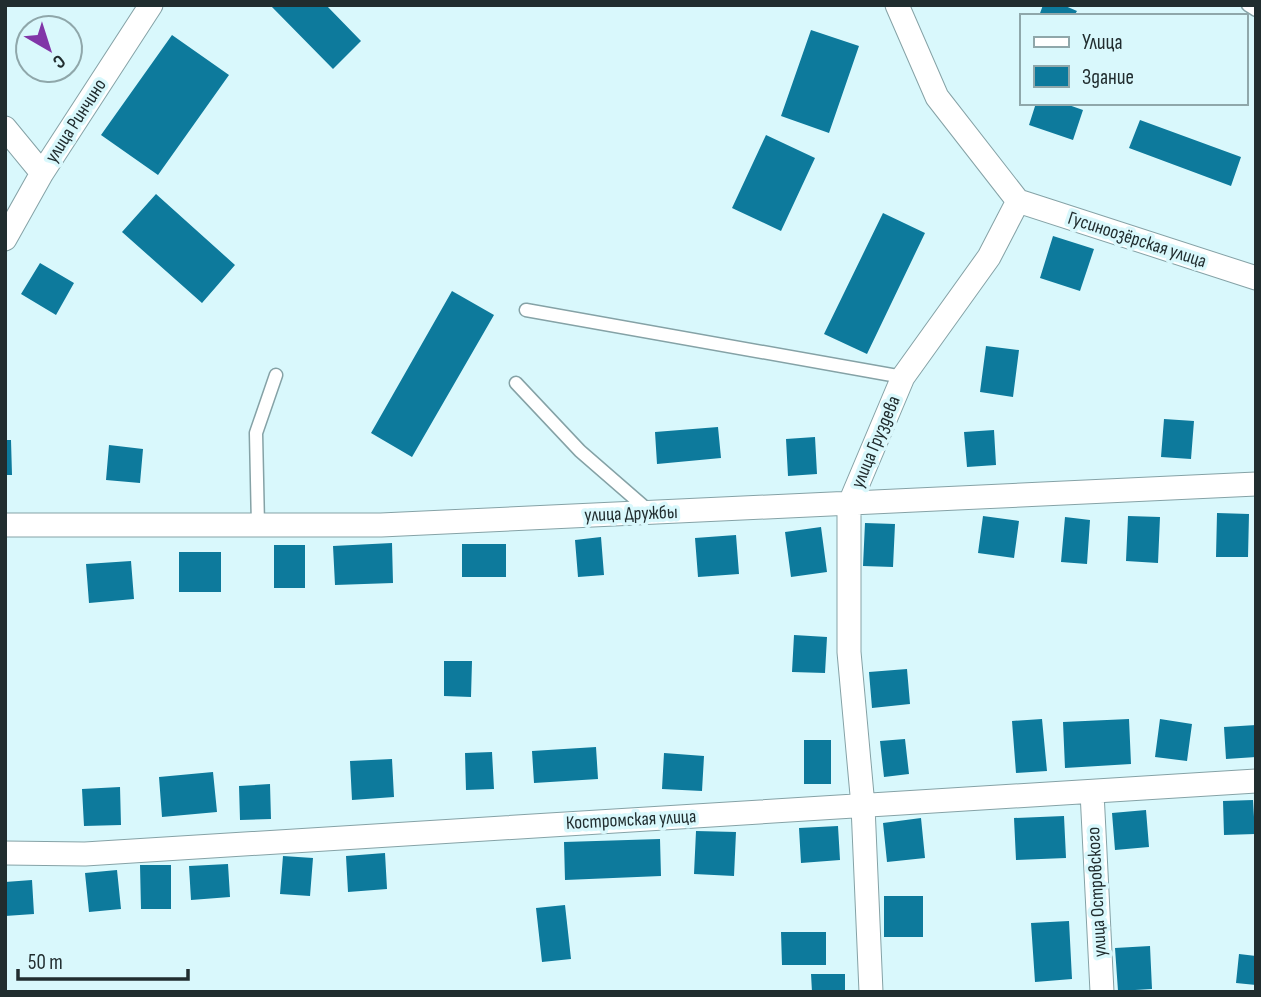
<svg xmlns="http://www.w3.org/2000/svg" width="1261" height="997" font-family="'Sofia Sans Condensed',sans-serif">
<rect width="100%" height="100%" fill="#d9f8fc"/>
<path fill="#0d7a9c" d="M270 5H326L361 41 333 69Z
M1043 5H1063L1077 11 1074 16H1039Z
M811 30 859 46 829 133 781 116Z
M172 35 229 75 158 175 101 135Z
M1036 103H1063L1083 110 1073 140 1029 125Z
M1140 120 1241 157 1231 186 1129 148Z
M766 135 815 158 781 231 732 208Z
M156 194 235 265 202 303 122 232Z
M883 213 925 233 867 354 824 334Z
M1053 236 1094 249 1080 291 1040 278Z
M40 263 74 283 56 315 21 294Z
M452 291 494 315 412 457 371 433Z
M986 346 1019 350 1013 397 980 392Z
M1164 419 1194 421 1191 459 1161 457Z
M718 427 721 458 657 464 655 432Z
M994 430 996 465 967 467 964 432Z
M815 437 817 474 788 476 786 439Z
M5 440H11L12 475H5Z
M109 445 143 449 140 483 106 480Z
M1217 513 1249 514 1248 557H1216Z
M983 516 1019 521 1014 558 978 553Z
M1128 516 1160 517 1158 563 1126 561Z
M1065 517 1090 520 1087 564 1061 562Z
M865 523 895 524 893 567 863 566Z
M821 527 827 572 791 577 785 532Z
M736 535 739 574 698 577 695 538Z
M601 537 604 575 578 577 575 540Z
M392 543 393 583 335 585 333 546Z
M462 544H506V577H462Z
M274 545H305V588H274Z
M179 552H221V592H179Z
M131 561 134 599 89 603 86 564Z
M794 635 827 637 825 673 792 672Z
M444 661H472L471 697 444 696Z
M907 669 910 704 872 708 869 672Z
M1042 719 1047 771 1016 773 1012 721Z
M1129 719 1131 764 1065 768 1063 722Z
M1160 719 1192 724 1187 761 1155 757Z
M1256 725V757L1226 759 1224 727Z
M905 739 909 774 884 777 880 741Z
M804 740H831V784H804Z
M596 747 598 779 534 783 532 751Z
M492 752 494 789 466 790 465 753Z
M664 753 704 756 702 791 662 789Z
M392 759 394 797 352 800 350 761Z
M213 772 217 812 162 817 159 777Z
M270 784 271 819 240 820 239 786Z
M120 787 121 825 84 826 82 789Z
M1253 800 1255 834 1224 835 1223 801Z
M1146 810 1149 847 1115 850 1112 813Z
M1064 816 1066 858 1016 860 1014 818Z
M921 818 925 858 887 862 883 823Z
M838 826 840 860 801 863 799 828Z
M696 831 736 832 734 876 694 874Z
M660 839 661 876 565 880 564 842Z
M385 853 387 889 348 892 346 856Z
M283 856 313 858 310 896 280 894Z
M228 864 230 897 191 900 189 866Z
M140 865H171V909H141Z
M117 870 121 909 89 912 85 873Z
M32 880 34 914 5 916V882Z
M884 896H923V937H884Z
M565 905 571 959 542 962 536 908Z
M1069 921 1072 979 1035 982 1031 923Z
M781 932H826V965H782Z
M1150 946 1152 989 1118 991 1115 948Z
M1239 954 1256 956V985L1236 983Z
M811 974H845V992H812Z"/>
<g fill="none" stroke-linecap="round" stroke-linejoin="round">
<defs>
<path id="service" d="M1248 5 1256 10
M526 310 903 377
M516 383 580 451 649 511
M258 526 256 433 276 375"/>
<path id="minor" d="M897 5 937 97 1018 201
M5 128 42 173
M1018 201 1256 278
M5 239 42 173 151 5
M5 525H381L1256 484
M1092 792 1102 992
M5 853 85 854 1256 781
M871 992 863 806 849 652V505L903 377 989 257 1018 201"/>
</defs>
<use href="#service" stroke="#85a2a6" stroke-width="15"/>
<use href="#minor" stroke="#85a2a6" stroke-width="25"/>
<use href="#service" stroke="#fff" stroke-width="12"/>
<use href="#minor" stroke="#fff" stroke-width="23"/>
</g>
<g text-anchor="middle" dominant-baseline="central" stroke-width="7" stroke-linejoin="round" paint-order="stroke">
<g font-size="19" fill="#212d2f" stroke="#d9f8fc">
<text transform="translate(76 121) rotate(-57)">улица Ринчино</text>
<text transform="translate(1137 240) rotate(18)">Гусиноозёрская улица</text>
<text transform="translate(876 442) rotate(-67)">улица Груздева</text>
<text transform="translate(631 514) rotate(-2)">улица Дружбы</text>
<text transform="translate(631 820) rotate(-3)">Костромская улица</text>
<text transform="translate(1097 892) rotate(-93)">улица Островского</text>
</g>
</g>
<rect width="1261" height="997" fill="none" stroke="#212d2f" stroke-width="14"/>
<rect x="1020" y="14" width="228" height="91" fill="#d9f8fc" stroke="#8fa7aa" stroke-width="2"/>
<rect x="1034" y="37" width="35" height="10" fill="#ffffff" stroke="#8fa7aa" stroke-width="2"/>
<text x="1082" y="49" font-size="21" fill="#212d2f">Улица</text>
<rect x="1034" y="66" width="35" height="21" fill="#0d7a9c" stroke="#8fa7aa" stroke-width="2"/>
<text x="1082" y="84" font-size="21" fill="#212d2f">Здание</text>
<g transform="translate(49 49) rotate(141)"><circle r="33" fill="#d9f8fc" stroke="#8fa7aa" stroke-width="2"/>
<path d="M0-5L12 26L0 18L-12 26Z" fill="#8136a8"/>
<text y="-10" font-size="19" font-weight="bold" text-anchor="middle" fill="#212d2f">С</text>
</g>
<path d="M18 969v10h170v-10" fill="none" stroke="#212d2f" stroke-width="3.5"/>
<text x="28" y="969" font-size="21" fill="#212d2f" stroke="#d9f8fc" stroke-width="5" paint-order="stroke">50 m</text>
</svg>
